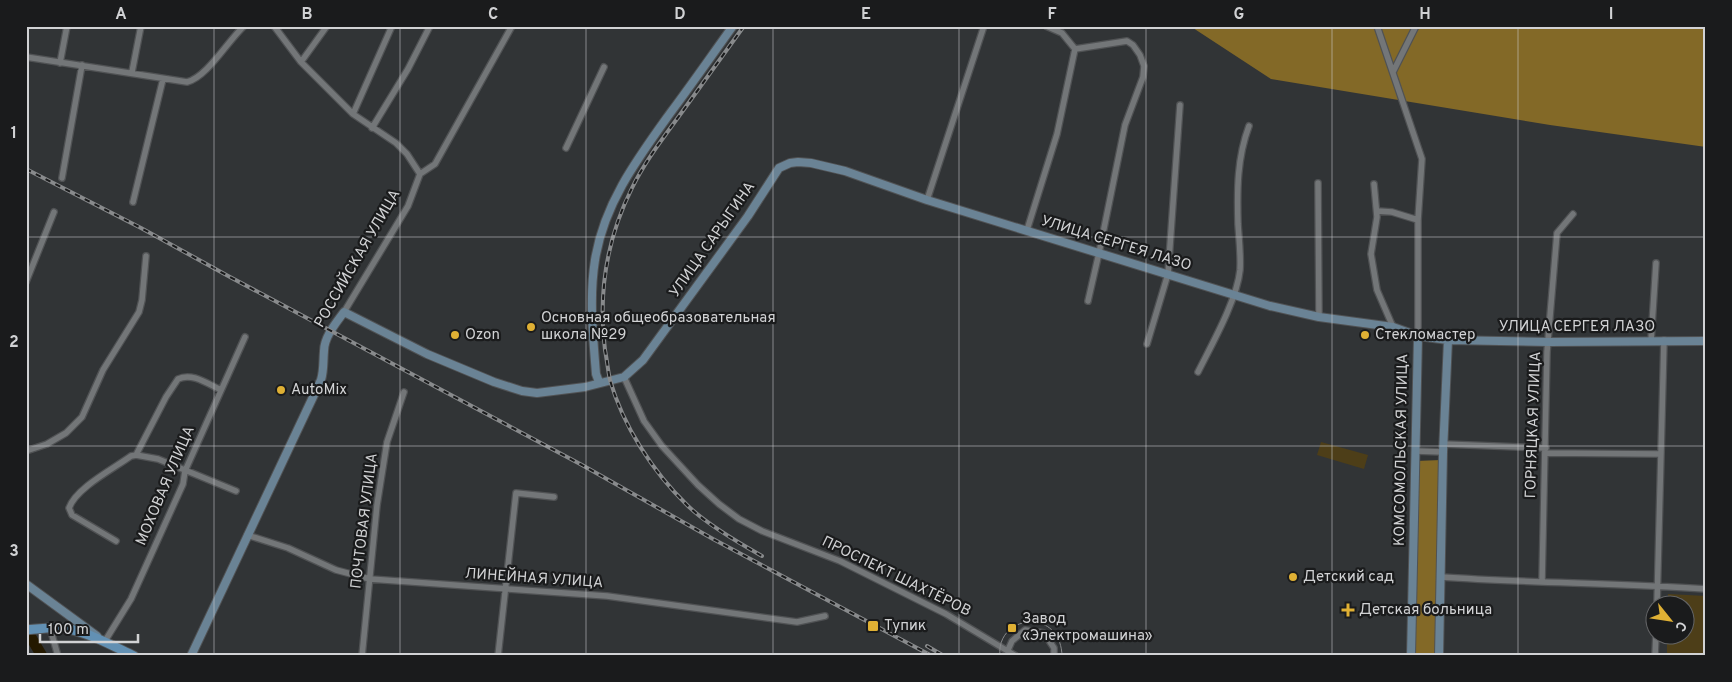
<svg xmlns="http://www.w3.org/2000/svg" width="1732" height="682" font-family="Overpass,sans-serif">
<rect width="100%" height="100%" fill="#313436"/>
<path fill="#4d3e18" d="M1321 442 1368 455 1364 469 1317 455Z
M1668 594 1706 596V656H1667V635L1684 634V604H1668Z"/>
<path fill="#836927" d="M1190 26H1706V147L1550 125 1271 79Z
M1441 460 1435 656H1415L1416 461Z"/>
<g fill="none" stroke-linecap="round" stroke-linejoin="round">
<path stroke="#241900" stroke-width="11" d="M26 629 42 656"/>
<defs>
<path id="street" d="M274 26 301 62 353 114 396 143 407 154 420 174
M1046 26 1062 33 1075 49 1127 41 1133 45 1140 55 1144 66 1143 77 1125 125 1099 253 1088 301
M1377 26 1422 159 1418 220V336
M26 57 187 82C207 77 227 42 244 26
M301 62 327 26
M60 63 67 26
M132 72 141 26
M1393 72 1416 26
M353 114 392 26
M372 128 408 69 430 26
M566 148 604 67
M62 178 82 65
M1318 183 1319 317
M1374 184 1377 217 1371 254 1377 290 1393 327
M927 200 984 26
M133 202 163 79
M1377 211 1392 212 1418 220
M1027 230 1057 134 1075 49
M26 282 54 212
M344 312 408 206 420 174 435 164 512 26
M1651 341 1656 263
M1147 344 1168 274 1180 105
M1198 372C1212 344 1237 300 1240 270 1241 255 1239 239 1238 224 1237 190 1237 158 1249 126
M624 377 644 421 662 446 698 485 719 504 739 519 762 531 840 561 946 614 1016 656
M1443 444 1546 448
M26 451 47 444 66 433 82 417 103 370 139 312 142 300 146 256
M1416 451 1443 452
M1546 453 1661 454
M136 455 158 459 236 491
M247 535 288 548 336 570 370 579 607 596 797 622 825 616
M116 541 72 515 69 508C76 488 113 469 131 456L136 455 166 397 178 379C192 372 208 384 221 390
M1441 577C1529 583 1618 583 1706 589
M1542 582 1547 352 1557 233 1573 214
M1657 604 1664 340
M50 628 58 656
M105 641 131 599 183 484 185 471 245 337
M1008 650 1012 641 1025 630 1044 633 1054 648V656
M362 656 377 505 387 442 404 392
M498 656 516 493 554 497
M1655 656 1656 634"/>
<path id="secondary" d="M599 382 596 374C593 336 589 297 595 260 604 203 638 158 671 112 692 84 712 55 733 26
M26 584 97 636
M191 656 321 380C324 370 323 362 324 351 324 337 336 323 344 312L427 354 494 382 522 391 537 393 585 387 624 377 643 360 748 216 779 168 790 163 798 162 811 163 845 171 927 200 1270 306 1319 317 1393 327 1418 336 1448 340 1549 342 1706 341
M1411 656 1418 336
M1439 656 1443 452 1448 340"/>
<path id="primary" d="M26 630C40 629 55 626 69 629 92 634 113 646 134 656"/>
</defs>
<use href="#street" stroke="#505254" stroke-width="8"/>
<use href="#secondary" stroke="#505254" stroke-width="10"/>
<use href="#primary" stroke="#505254" stroke-width="11"/>
<use href="#street" stroke="#737678" stroke-width="5.5"/>
<use href="#secondary" stroke="#6a8395" stroke-width="8"/>
<use href="#primary" stroke="#6290b3" stroke-width="9"/>
<path stroke="#888a8c" stroke-width="1" d="M1000 656C995 615 1061 606 1062 656"/>
<defs>
<path id="rail" d="M744 26C723 55 703 83 682 112 664 137 645 161 632 188 607 238 598 294 605 350 607 360 608 371 610 380 623 426 653 472 687 505 706 524 739 543 762 556
M26 169 141 228 230 277 582 465 713 539 932 656
M927 646 944 656"/>
</defs>
<use href="#rail" stroke="#888a8c" stroke-width="4"/>
<use href="#rail" stroke="#1a1b1c" stroke-width="2" stroke-dasharray="5.5" stroke-linecap="butt"/>
</g>
<path fill="none" stroke="#d1d2d4" stroke-width="1" stroke-opacity="0.55" d="M214 26V656M400 26V656M586 26V656M773 26V656M959 26V656M1146 26V656M1332 26V656M1518 26V656M26 237H1706M26 446H1706"/>
<g fill="#dfb034" stroke="#1a1b1c" stroke-width="2">
<circle cx="531" cy="327" r="5"/>
<circle cx="455" cy="335" r="5"/>
<circle cx="1365" cy="335" r="5"/>
<circle cx="281" cy="390" r="5"/>
<circle cx="1293" cy="577" r="5"/>
<path d="M1345.5 602.5h5v5h5v5h-5v5h-5v-5h-5v-5h5z"/>
<rect x="867" y="620" width="12" height="12" rx="2.5"/>
<rect x="1007" y="623" width="10" height="10" rx="2.5"/>
</g>
<g text-anchor="middle" dominant-baseline="central" stroke-width="4.5" stroke-linejoin="round" paint-order="stroke">
<g font-size="15" fill="#d1d2d4" stroke="#1a1b1c">
<text transform="translate(713 240) rotate(-55)">УЛИЦА САРЫГИНА</text>
<text transform="translate(1116 244) rotate(17)">УЛИЦА СЕРГЕЯ ЛАЗО</text>
<text transform="translate(358 259) rotate(-60)">РОССИЙСКАЯ УЛИЦА</text>
<text x="1577" y="327">УЛИЦА СЕРГЕЯ ЛАЗО</text>
<text transform="translate(1534 425) rotate(-88)">ГОРНЯЦКАЯ УЛИЦА</text>
<text transform="translate(1402 450) rotate(-89)">КОМСОМОЛЬСКАЯ УЛИЦА</text>
<text transform="translate(166 486) rotate(-67)">МОХОВАЯ УЛИЦА</text>
<text transform="translate(365 521) rotate(-83)">ПОЧТОВАЯ УЛИЦА</text>
<text transform="translate(896 577) rotate(26)">ПРОСПЕКТ ШАХТЁРОВ</text>
<text transform="translate(534 579) rotate(4)">ЛИНЕЙНАЯ УЛИЦА</text>
</g>
<g font-size="15" fill="#d1d2d4" stroke="#1a1b1c" text-anchor="start">
<text x="541" y="318">Основная общеобразовательная<tspan x="541" dy="17">школа №29</tspan></text>
<text x="465" y="335">Ozon</text>
<text x="1375" y="335">Стекломастер</text>
<text x="291" y="390">AutoMix</text>
<text x="1303" y="577">Детский сад</text>
<text x="1359" y="610">Детская больница</text>
<text x="1022" y="619">Завод<tspan x="1022" dy="17">«Электромашина»</tspan></text>
<text x="884" y="626">Тупик</text>
</g>
</g>
<rect width="1732" height="682" fill="none" stroke="#1a1b1c" stroke-width="55"/>
<g transform="translate(1670 620) rotate(120)"><circle r="24" fill="#1a1b1c" stroke="#636466"/>
<path d="M0-4L9 19L0 12L-9 19Z" fill="#dfb034"/>
<text y="-8" font-size="14" font-weight="bold" text-anchor="middle" fill="#d1d2d4">С</text>
</g>
<path d="M40 634v8h98v-8" fill="none" stroke="#d1d2d4" stroke-width="2.5"/>
<text x="48" y="634" font-size="15" fill="#d1d2d4" stroke="#1a1b1c" stroke-width="4" paint-order="stroke">100 m</text>
<rect x="28" y="28" width="1676" height="626" fill="none" stroke="#d1d2d4" stroke-width="2"/>
<g font-size="16" text-anchor="middle" font-weight="bold" fill="#d1d2d4">
<text x="121" y="19">A</text>
<text x="307" y="19">B</text>
<text x="493" y="19">C</text>
<text x="680" y="19">D</text>
<text x="866" y="19">E</text>
<text x="1052" y="19">F</text>
<text x="1239" y="19">G</text>
<text x="1425" y="19">H</text>
<text x="1611" y="19">I</text>
<text x="14" y="138">1</text>
<text x="14" y="347">2</text>
<text x="14" y="556">3</text>
</g>
</svg>
